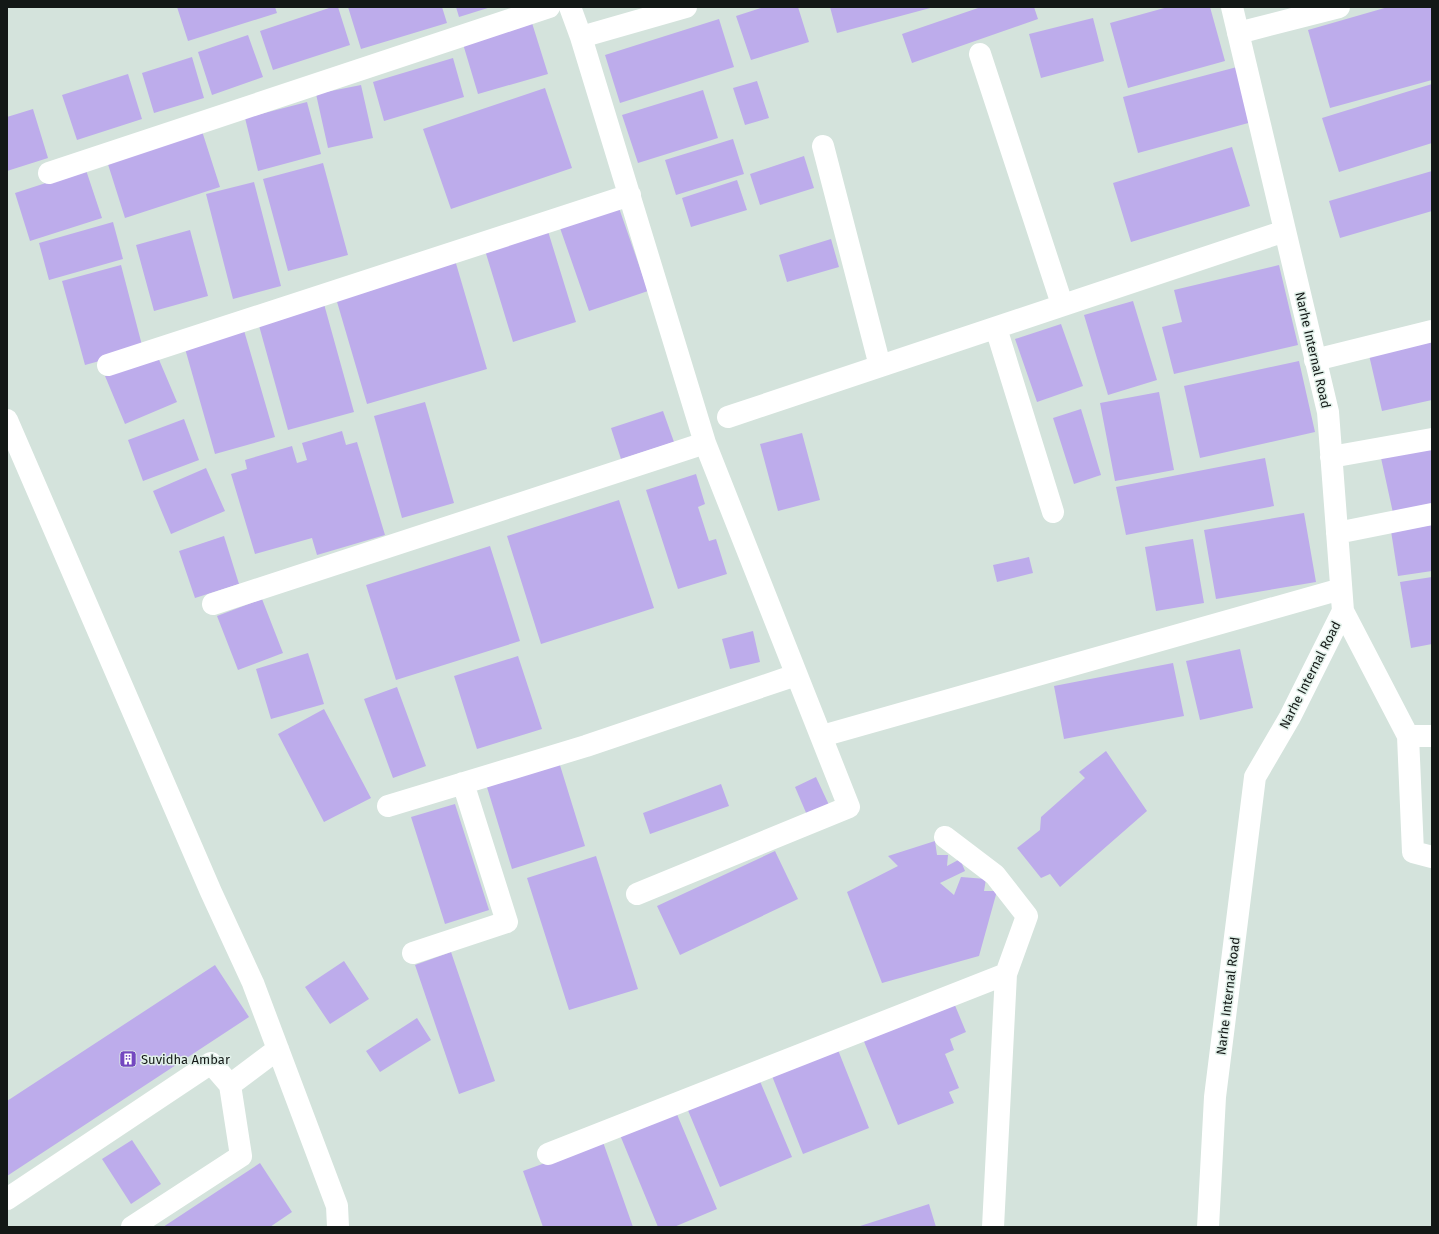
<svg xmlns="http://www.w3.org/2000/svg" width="1439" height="1234" font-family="'Fira Sans',sans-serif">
<rect width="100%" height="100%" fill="#d4e3dc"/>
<path fill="#bdaceb" d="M177 7H275L277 13 188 41Z
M332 7H338L350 45 273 70 260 31Z
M348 7H442L447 23 361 49Z
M456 7H491L459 17Z
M764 7H798L809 42 751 60 736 16Z
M830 7H934L837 33Z
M981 7H1034L1038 19 912 63 902 34Z
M1168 7H1210L1225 61 1128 88 1110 23Z
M1388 7H1432V80L1330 108 1308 30Z
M1093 18 1104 61 1041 78 1029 34Z
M719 19 734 67 620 103 605 55Z
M532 23 548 74 478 94 463 44Z
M248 35 263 77 212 95 198 52Z
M192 57 204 98 154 113 142 73Z
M453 58 464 97 384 121 373 82Z
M1237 67 1252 122 1138 153 1123 97Z
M128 74 142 119 77 140 62 95Z
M757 81 769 118 745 125 733 88Z
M1432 84V143L1339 172 1322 118Z
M361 85 373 138 328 148 316 94Z
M545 88 572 168 451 209 423 129Z
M703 90 718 138 638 163 622 115Z
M307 102 321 154 258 171 245 118Z
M33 109 48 158 7 171V117Z
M201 128 220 187 125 218 106 158Z
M733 139 744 174 676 195 665 160Z
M1232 147 1250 206 1131 242 1113 183Z
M804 156 814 188 760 205 750 174Z
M323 163 348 255 288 271 263 179Z
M86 170 102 218 30 241 15 193Z
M1432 171V211L1340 238 1329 201Z
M737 180 747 210 691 227 682 198Z
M254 182 281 286 233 299 206 194Z
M619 208 648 291 589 311 560 228Z
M113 222 123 259 49 280 39 243Z
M547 228 576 322 513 342 484 247Z
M190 230 208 296 154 311 136 245Z
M831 239 839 267 787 282 779 255Z
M455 260 487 369 367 404 335 295Z
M121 265 143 349 85 365 62 281Z
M1279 265 1298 345 1174 374 1162 327 1182 322 1174 290Z
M1133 301 1157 380 1108 395 1084 315Z
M324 304 354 412 288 430 258 322Z
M1061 324 1083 386 1037 402 1015 339Z
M243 327 275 437 215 454 184 345Z
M1432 342V400L1382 411 1369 355Z
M157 355 177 402 125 424 105 376Z
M1299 361 1315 432 1200 458 1184 386Z
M1159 392 1174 470 1115 481 1100 403Z
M425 402 454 503 402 518 374 416Z
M1081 409 1101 475 1074 484 1053 418Z
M663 411 674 442 621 459 611 428Z
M184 419 199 460 143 481 128 440Z
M342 431 346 445 357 442 385 535 317 555 312 538 255 554 231 474 247 469 245 460 292 446 297 463 307 460 302 443Z
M802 433 820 500 778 511 760 444Z
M1432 448V504L1393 513 1381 458Z
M1265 458 1274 506 1126 535 1116 487Z
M206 468 225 511 171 534 153 491Z
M696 474 705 504 698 507 709 541 716 539 727 574 678 589 646 490Z
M619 500 654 608 541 644 507 536Z
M1304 513 1316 582 1216 599 1204 530Z
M1432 525V571L1398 576 1391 531Z
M224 536 239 584 195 598 179 551Z
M1193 539 1204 603 1156 611 1145 547Z
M490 546 520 641 396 680 366 585Z
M1029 557 1033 573 997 582 993 565Z
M1432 577V644L1411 648 1400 582Z
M262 599 283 653 238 670 217 616Z
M753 631 760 662 730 669 722 639Z
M1240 649 1253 708 1200 720 1186 661Z
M308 653 324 704 271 719 256 669Z
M518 656 542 729 477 749 454 676Z
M1173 663 1184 716 1064 739 1054 686Z
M397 687 426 766 393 778 364 699Z
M324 709 371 798 324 822 278 734Z
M1106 751 1147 811 1060 887 1050 874 1041 878 1017 848 1040 830 1041 817 1085 778 1079 772Z
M559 762 585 846 512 869 486 784Z
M816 777 829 805 807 815 795 787Z
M721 784 729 806 650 834 643 813Z
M455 804 489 910 445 924 411 817Z
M935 841 937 855H948L947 866 960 859 965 871 940 883 954 895 961 877 986 879 984 891H997L979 956 882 983 847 892 898 866 888 856Z
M775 851 798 899 680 955 657 906Z
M596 856 638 989 569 1010 527 878Z
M451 952 495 1081 459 1094 415 965Z
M344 961 369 999 330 1024 305 987Z
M215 965 249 1017 7 1176V1101Z
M954 1003 966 1032 950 1039 954 1050 945 1054 959 1088 949 1092 954 1103 898 1125 863 1039Z
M417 1018 431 1040 380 1072 366 1051Z
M838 1050 869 1128 803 1154 772 1076Z
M759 1079 792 1157 720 1187 687 1108Z
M676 1112 717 1209 674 1227H658L620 1135Z
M132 1140 161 1184 131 1204 102 1159Z
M603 1142 633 1227H543L523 1171Z
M260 1163 292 1212 270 1227H163Z
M929 1204 936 1227H857Z"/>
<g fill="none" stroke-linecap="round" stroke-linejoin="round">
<path stroke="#fff" stroke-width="22" d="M570 7 581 37 705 443 849 807 637 894
M1238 33 1339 7
M581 37 686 7
M980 54 1062 304
M823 146 880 366
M49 173 549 7
M996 328 1053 512
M1315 360 1432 331
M108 365 630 195
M728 417 1285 231
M7 420 211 892 253 983 337 1206 338 1227
M1331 457 1432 439
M1337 533 1432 514
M213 604 705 443
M1343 611 1408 736H1432
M822 736 1341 589
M1408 736 1413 852 1432 857
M388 806 586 746 796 675
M945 837 995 875 1027 916 1006 974 993 1227
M413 953 507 922 463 783
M230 1085 278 1049
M548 1154 1006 974
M7 1199 211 1063 230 1085 241 1156 132 1227
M1208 1227 1215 1097 1255 777 1290 717 1343 611 1328 412 1232 7"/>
</g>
<defs>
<symbol id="building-square" viewBox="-11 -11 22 22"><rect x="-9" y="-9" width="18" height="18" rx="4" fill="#7448c0" stroke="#e1f0e9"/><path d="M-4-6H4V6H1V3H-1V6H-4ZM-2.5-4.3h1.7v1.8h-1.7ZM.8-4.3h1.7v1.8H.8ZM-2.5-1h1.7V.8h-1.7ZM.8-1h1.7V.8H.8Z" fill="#fff"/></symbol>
</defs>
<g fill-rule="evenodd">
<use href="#building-square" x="118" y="1049" width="20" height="20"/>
</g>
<g text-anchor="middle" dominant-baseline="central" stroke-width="3" stroke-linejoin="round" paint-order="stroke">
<g font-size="13" fill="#131816" stroke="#e1f0e9">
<text transform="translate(1313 350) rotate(77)">Narhe Internal Road</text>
<text transform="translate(1310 675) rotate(-63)">Narhe Internal Road</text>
<text transform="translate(1228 996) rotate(-83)">Narhe Internal Road</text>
</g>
<g font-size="13" fill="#131816" stroke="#e1f0e9" text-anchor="start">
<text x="141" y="1059">Suvidha Ambar</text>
</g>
</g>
<rect width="1439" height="1234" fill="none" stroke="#131816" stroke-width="16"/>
</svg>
